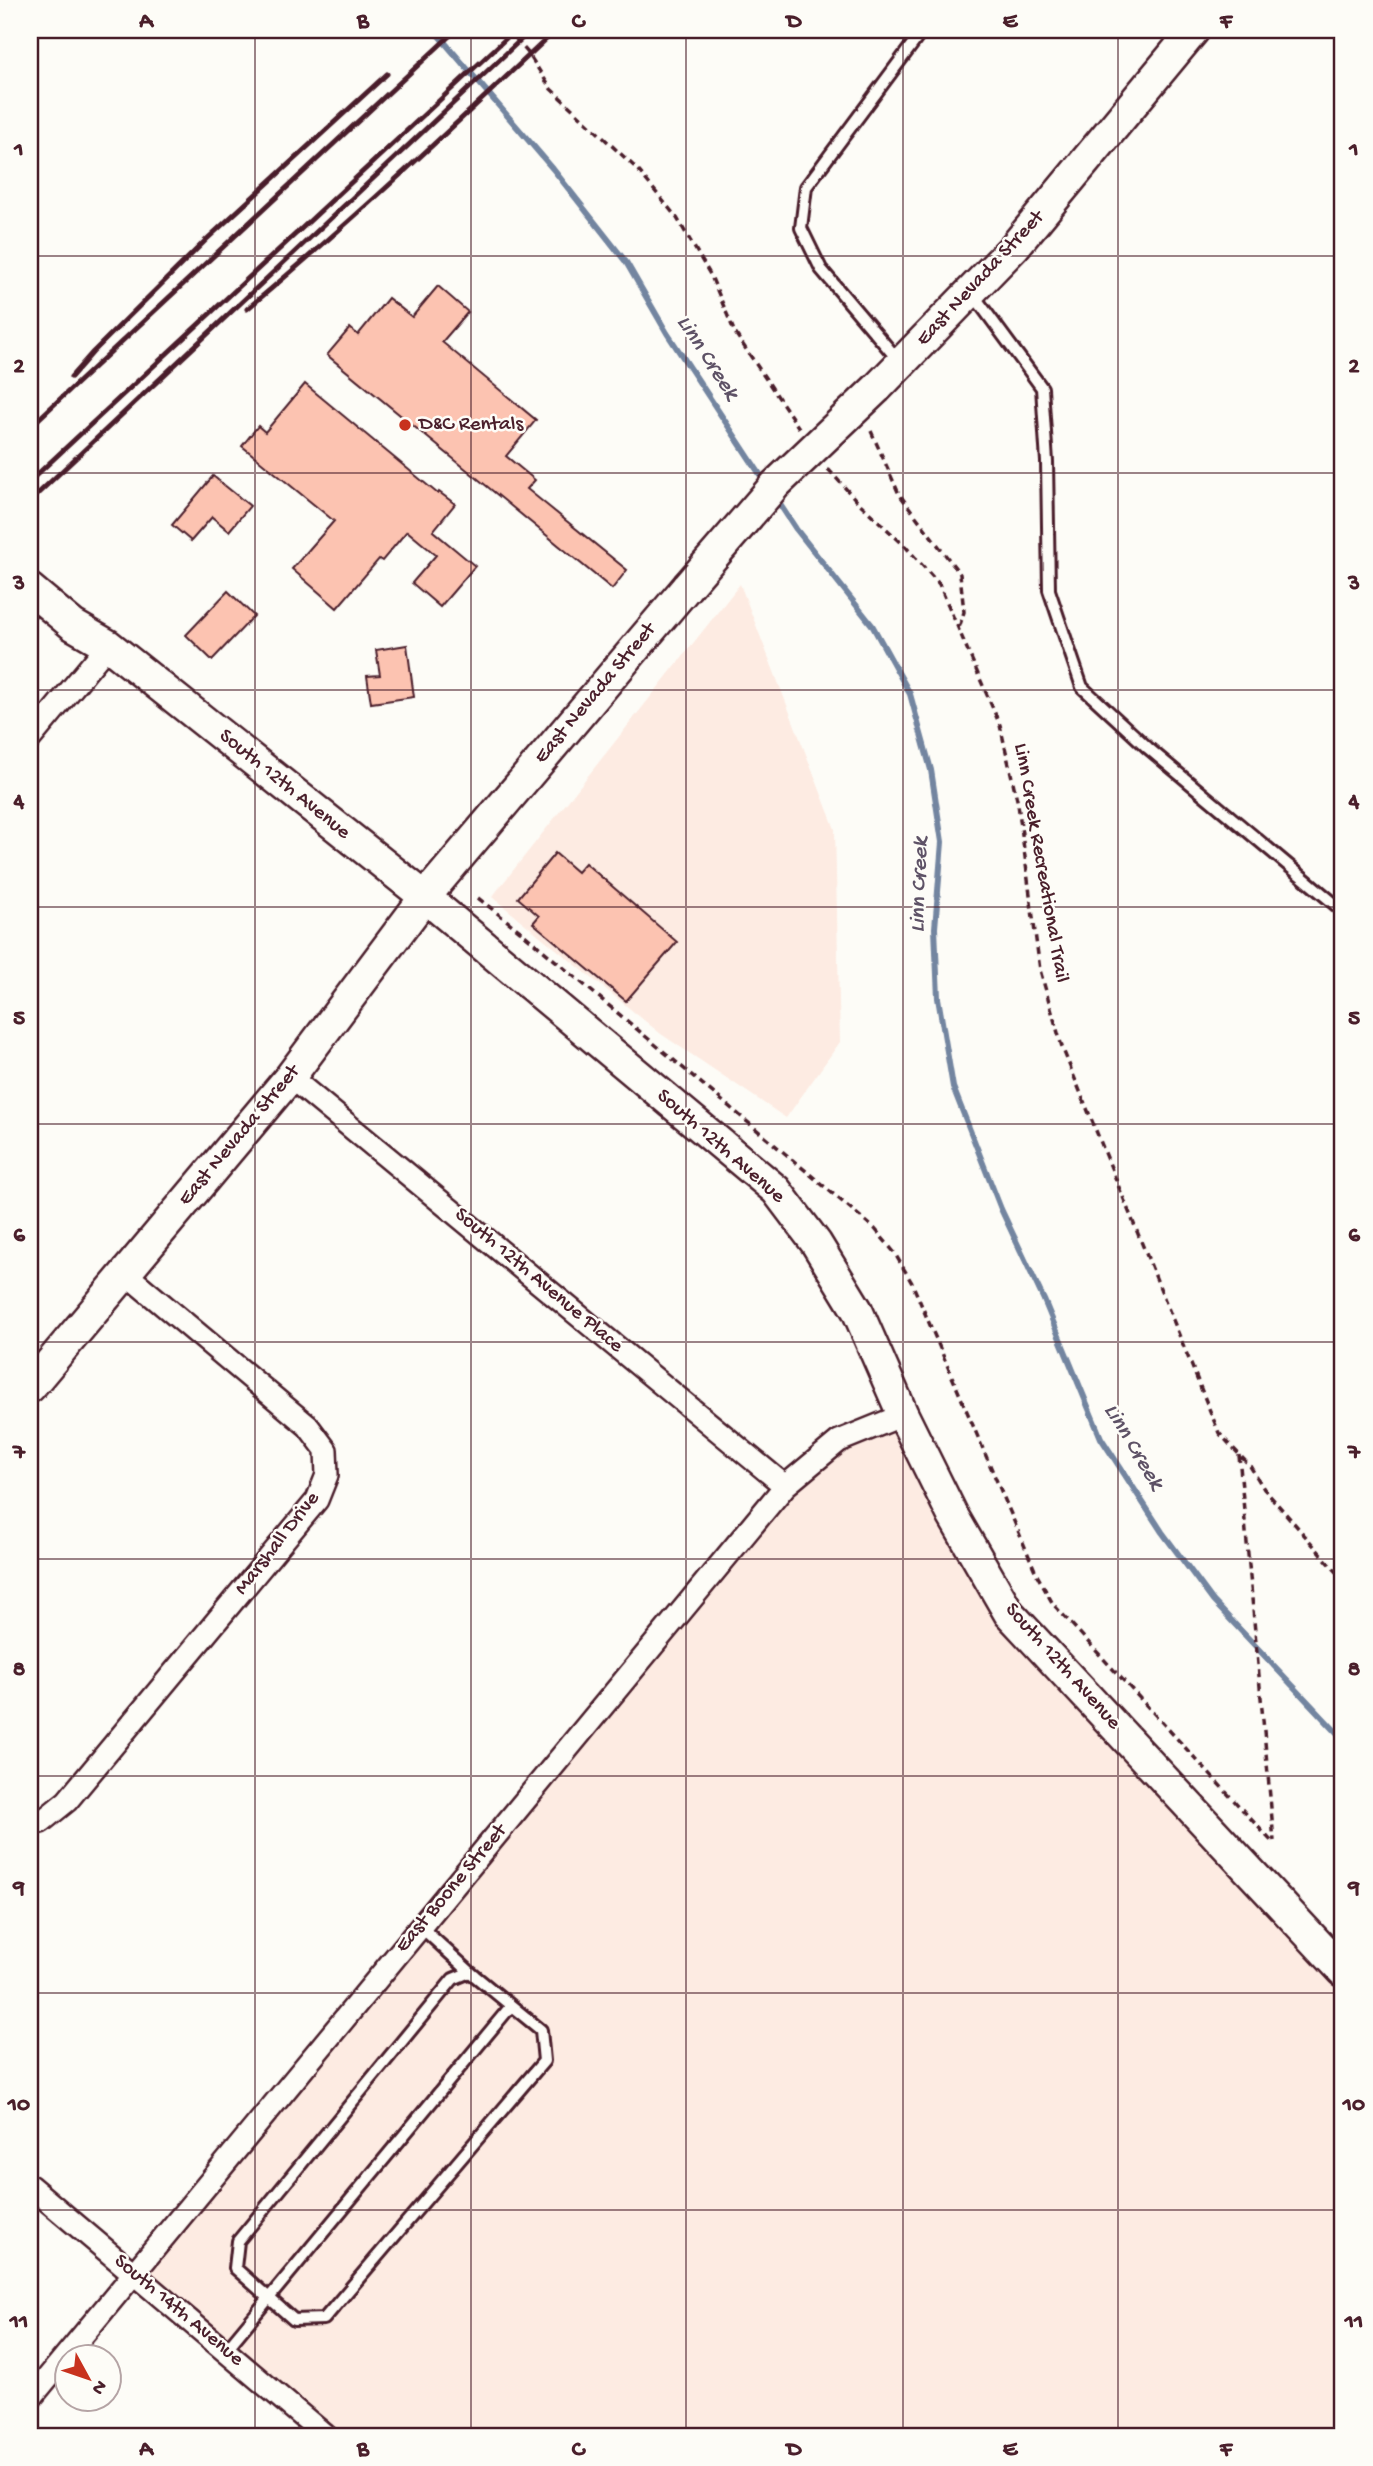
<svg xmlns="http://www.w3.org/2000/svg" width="1373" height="2466" font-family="'Gochi Hand',sans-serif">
<rect width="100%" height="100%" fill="#fdfcf7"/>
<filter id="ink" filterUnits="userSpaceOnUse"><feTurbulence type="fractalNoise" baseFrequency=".0143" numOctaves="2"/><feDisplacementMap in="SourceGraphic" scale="14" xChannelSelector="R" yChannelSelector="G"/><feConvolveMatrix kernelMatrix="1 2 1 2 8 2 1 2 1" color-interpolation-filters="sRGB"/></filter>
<g filter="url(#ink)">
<path fill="#fdebe2" d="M740 584 835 829 840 1042 786 1118 661 1034 492 897Z
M903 1415 1009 1613 1343 1971V2436H326L134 2274 785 1486 839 1441Z"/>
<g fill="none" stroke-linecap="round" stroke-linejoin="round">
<path stroke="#7385a0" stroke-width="6" d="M434 30 553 169 626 262 667 333 765 482
M775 497 796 529 872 625 910 694 931 770 942 842 935 928 938 998 953 1087 1001 1209 1044 1300 1101 1438 1162 1532 1213 1601 1343 1739"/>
</g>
<path fill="#fcc3b1" stroke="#4a1f2b" stroke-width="2" d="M438 286 468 312 442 342 536 420 506 456 535 480 527 489 627 570 612 589 327 355 350 328 358 335 388 298 412 317Z
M305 384 438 494 439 492 455 504 433 531 475 566 440 607 412 583 436 555 407 531 382 561 379 559 337 608 292 569 334 521 242 446 258 426 265 432Z
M213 476 250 506 229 531 212 517 191 541 172 525Z
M228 591 254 616 212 660 186 635Z
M407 645 414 697 371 703 367 676 380 675 376 650Z
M555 853 577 872 585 863 677 942 626 1001 533 923 539 916 518 898Z"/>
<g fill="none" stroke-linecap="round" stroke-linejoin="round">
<defs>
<path id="service" d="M972 293 1042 388 1047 462 1049 590 1082 687 1148 748 1343 911
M899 361 821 269 801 228 806 187 923 30
M421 1927 470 1972
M470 1972 541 2030 544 2061 324 2319 294 2320 235 2268 238 2241 453 1979Z
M225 2351 511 2006"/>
<path id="minor" d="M30 739 108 645
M290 1077 785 1486
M30 1823 41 1822 67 1801 317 1500 327 1475 326 1450 308 1426 125 1273
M30 2186 326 2436
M30 2399 785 1486 839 1441 903 1415"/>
<path id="secondary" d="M877 388 1015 246 1194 30
M30 589 73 625 108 645 425 897 776 1190 816 1243 857 1310 903 1415 953 1516 1009 1613 1343 1971
M30 1387 290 1077 425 897 687 587"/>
</defs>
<use href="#service" stroke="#4a1f2b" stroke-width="16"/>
<use href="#minor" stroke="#4a1f2b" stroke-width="26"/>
<use href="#secondary" stroke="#4a1f2b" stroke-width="35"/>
<path stroke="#4a1f2b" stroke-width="3.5" stroke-dasharray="7 5" stroke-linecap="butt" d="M508 30 528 53 551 89 637 169 677 218 711 276 735 333 799 428
M871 431 899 494 960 574 964 612 959 628
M828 469 857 501 905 546 939 584 1000 725 1018 804 1040 970 1062 1047 1219 1433 1250 1466 1264 1489 1343 1579
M478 898 520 931 875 1229 894 1252 912 1283 1037 1575 1053 1604 1274 1844
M1239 1455 1274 1841"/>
<use href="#service" stroke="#fdfcf7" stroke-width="10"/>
<use href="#minor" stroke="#fdfcf7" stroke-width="21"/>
<use href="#secondary" stroke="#fdfcf7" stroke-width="30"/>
<path stroke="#4a1f2b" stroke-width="5" d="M1340 30 1343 33
M247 309C354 220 455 125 556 30
M71 377 93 352 207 239 387 74
M30 427 456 30
M30 481 515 30
M30 501 531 30"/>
<defs>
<path id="secondary-bridge" d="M687 587 776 484 877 388"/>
</defs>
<use href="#secondary-bridge" stroke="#4a1f2b" stroke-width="35" stroke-linecap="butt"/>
<use href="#secondary-bridge" stroke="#fdfcf7" stroke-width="30"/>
</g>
</g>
<path fill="none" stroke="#4a1f2b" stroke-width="2" stroke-opacity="0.55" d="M255 30V2436M471 30V2436M686 30V2436M903 30V2436M1118 30V2436M30 256H1343M30 473H1343M30 690H1343M30 907H1343M30 1124H1343M30 1342H1343M30 1559H1343M30 1776H1343M30 1993H1343M30 2210H1343"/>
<circle fill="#c8321e" stroke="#fdfcf7" stroke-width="2.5" cx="405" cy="425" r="7"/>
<g text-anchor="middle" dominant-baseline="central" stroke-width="5" stroke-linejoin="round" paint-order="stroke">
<g font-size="21" fill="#4a1f2b" stroke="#fdfcf7">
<text transform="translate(981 279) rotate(-47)">East Nevada Street</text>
<text transform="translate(596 694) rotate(-50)">East Nevada Street</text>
<text transform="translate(284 785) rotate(39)">South 12th Avenue</text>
<text transform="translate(1040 863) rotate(80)">Linn Creek Recreational Trail</text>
<text transform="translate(240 1136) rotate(-50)">East Nevada Street</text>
<text transform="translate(720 1147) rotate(41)">South 12th Avenue</text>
<text transform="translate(538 1281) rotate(40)">South 12th Avenue Place</text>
<text transform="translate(278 1544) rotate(-52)">Marshall Drive</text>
<text transform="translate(1062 1667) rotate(48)">South 12th Avenue</text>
<text transform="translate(452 1889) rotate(-50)">East Boone Street</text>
<text transform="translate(178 2311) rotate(40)">South 14th Avenue</text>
</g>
<g font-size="21" fill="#4a1f2b" stroke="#fdfcf7" text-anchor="start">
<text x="419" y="425">D&amp;C Rentals</text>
</g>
<g font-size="23" font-style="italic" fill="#5e5266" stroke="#fdfcf7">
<text transform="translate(707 358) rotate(57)">Linn Creek</text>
<text transform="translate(920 885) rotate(-88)">Linn Creek</text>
<text transform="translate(1133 1447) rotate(59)">Linn Creek</text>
</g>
</g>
<rect width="1373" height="2466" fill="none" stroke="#fdfcf7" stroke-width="77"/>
<g transform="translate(88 2378) rotate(130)"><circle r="33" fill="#fdfcf7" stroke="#b5a4a5" stroke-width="2"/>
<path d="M0-5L12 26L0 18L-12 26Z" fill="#c8321e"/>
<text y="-10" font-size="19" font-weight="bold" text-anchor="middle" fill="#4a1f2b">N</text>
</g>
<rect x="38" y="38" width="1296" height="2390" fill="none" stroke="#4a1f2b" stroke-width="2.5"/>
<g font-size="23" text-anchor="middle" font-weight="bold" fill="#4a1f2b">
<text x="146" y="27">A</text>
<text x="363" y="27">B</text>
<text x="578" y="27">C</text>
<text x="794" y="27">D</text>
<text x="1010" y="27">E</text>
<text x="1226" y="27">F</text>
<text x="19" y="155">1</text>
<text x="1354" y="155">1</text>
<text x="19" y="372">2</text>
<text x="1354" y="372">2</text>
<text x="19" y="589">3</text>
<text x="1354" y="589">3</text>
<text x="19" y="807">4</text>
<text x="1354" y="807">4</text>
<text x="19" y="1024">5</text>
<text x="1354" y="1024">5</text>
<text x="19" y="1241">6</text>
<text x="1354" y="1241">6</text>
<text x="19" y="1458">7</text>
<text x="1354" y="1458">7</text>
<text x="19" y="1675">8</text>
<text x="1354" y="1675">8</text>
<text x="19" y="1893">9</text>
<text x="1354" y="1893">9</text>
<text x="19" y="2110">10</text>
<text x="1354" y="2110">10</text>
<text x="19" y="2327">11</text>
<text x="1354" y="2327">11</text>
<text x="146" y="2455">A</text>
<text x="363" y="2455">B</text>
<text x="578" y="2455">C</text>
<text x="794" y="2455">D</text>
<text x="1010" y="2455">E</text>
<text x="1226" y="2455">F</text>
</g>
</svg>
